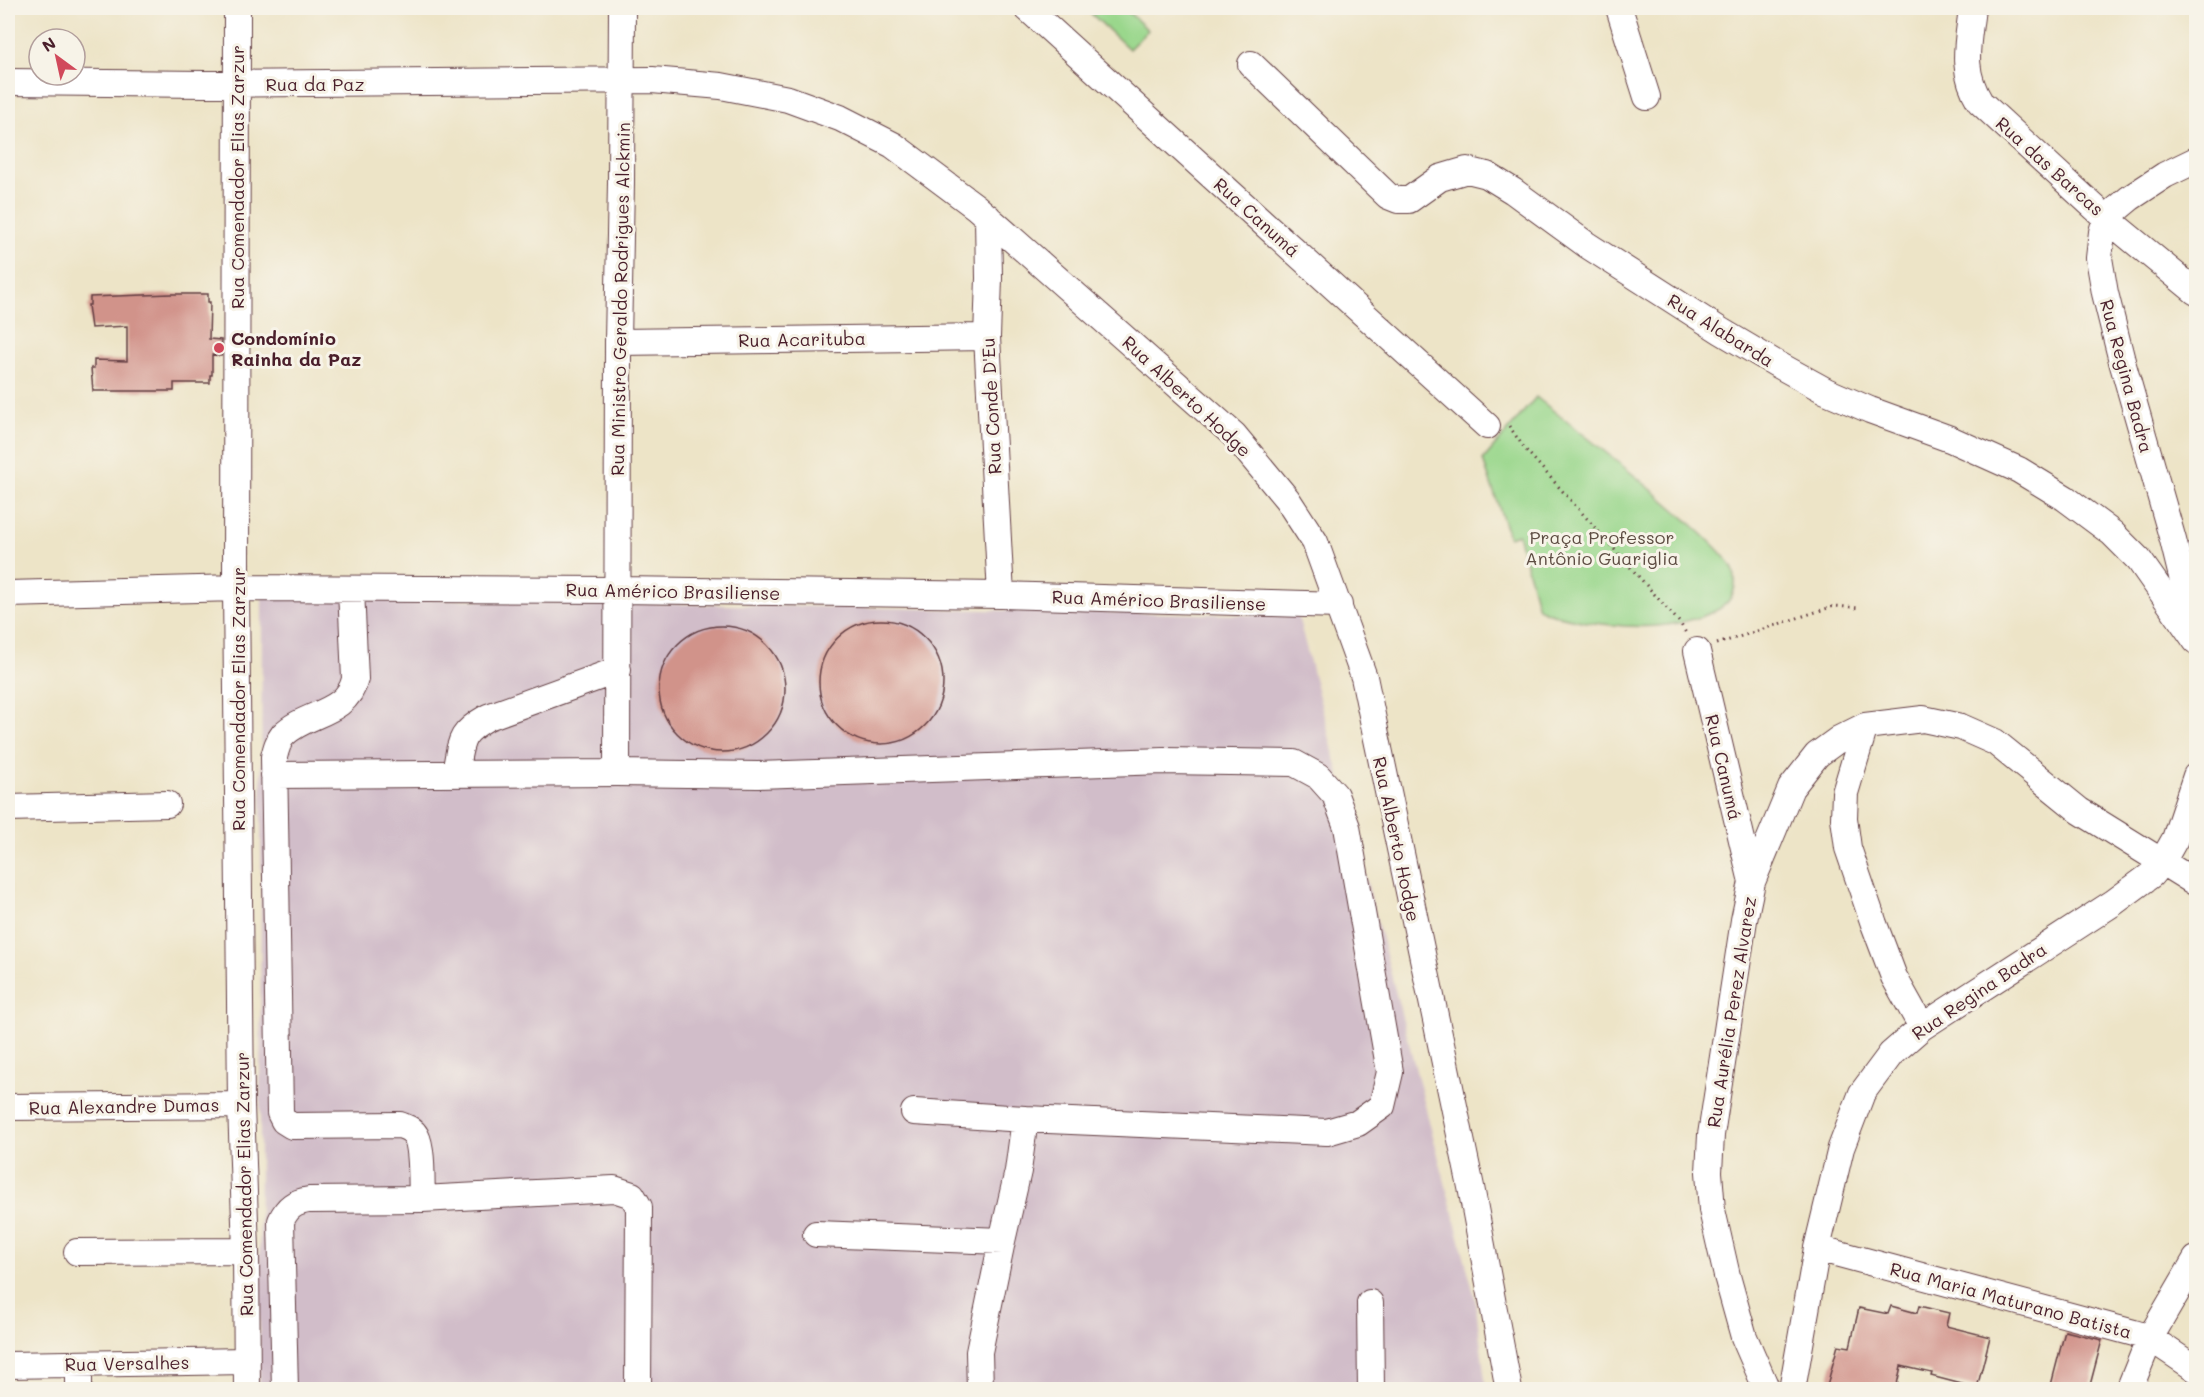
<svg xmlns="http://www.w3.org/2000/svg" width="2204" height="1397" font-family="Mali,sans-serif">
<rect width="100%" height="100%" fill="#f7f3e8"/>
<filter id="ink" filterUnits="userSpaceOnUse"><feTurbulence type="fractalNoise" baseFrequency=".0167" numOctaves="2"/><feDisplacementMap in="SourceGraphic" scale="12" xChannelSelector="R" yChannelSelector="G"/><feConvolveMatrix kernelMatrix="1 2 1 2 8 2 1 2 1" color-interpolation-filters="sRGB"/></filter>
<filter id="wash" filterUnits="userSpaceOnUse"><feTurbulence type="fractalNoise" baseFrequency=".008" numOctaves="4" result="noise"/><feDisplacementMap in="SourceGraphic" scale="24" xChannelSelector="R" yChannelSelector="G"/><feGaussianBlur stdDeviation="1.35" result="paint"/><feColorMatrix in="noise" values="0 0 0 0 0 0 0 0 0 0 0 0 0 0 0 0 0 1.4 0 .05"/><feComposite in="paint" operator="in"/></filter>
<g filter="url(#wash)">
<rect width="100%" height="100%" fill="#ede4c7"/>
<path fill="#d1bdc9" d="M262 596 1298 616 1475 1298 1486 1389 259 1390Z"/>
<path fill="#9ad78c" stroke="#727b5c" stroke-width="1.5" d="M1085 8H1124L1148 30 1129 49Z
M1536 397C1567 422 1728 545 1734 572 1742 609 1704 617 1678 623 1643 631 1571 624 1538 608L1518 534 1509 537 1483 460Z"/>
<g id="blocks">
<path fill="#d1938a" d="M171 294H208V302H210L209 339 221 340V356L212 355V375H210V383H174V391H93L91 368H94V360L127 361V326L91 328 88 305H90V297Z
M819 682a62 62 0 1 1 124 0a62 62 0 1 1-124 0Z
M659 689a63 63 0 1 1 126 0a63 63 0 1 1-126 0Z
M1891 1306 1917 1313 1919 1306 1949 1313 1946 1326 1990 1337 1977 1388 1931 1376 1932 1373 1901 1366 1896 1389H1826L1838 1345 1850 1347 1859 1308 1888 1314Z
M2065 1331 2102 1340 2089 1389H2050Z"/>
</g>
</g>
<g filter="url(#ink)">
<use href="#blocks" fill-opacity="0" stroke="#623d42" stroke-width="1.5"/>
<g fill="none" stroke-linecap="round" stroke-linejoin="round">
<defs>
<path id="minor" d="M237 8 236 588 241 1105 246 1251 247 1390
M1027 8 1487 426
M1619 8 1647 97
M1972 8C1968 44 1960 69 1980 102L2106 218 2196 292
M1251 64 1388 196 1398 200H1409L1440 178 1467 170 1487 175 1513 191 1587 245 1721 331 1775 363 1826 391 1870 410 1950 439 2019 470 2065 498 2112 533 2139 560 2196 641
M8 82 205 84 652 80 721 86 788 99 840 118 893 145 976 207 1234 435 1287 499 1315 542 1364 677 1471 1187 1509 1390
M988 217 989 278 987 337 1001 595
M618 342 987 337
M8 594 236 588 618 590 1001 595 1339 605
M2194 626 2173 540 2123 365 2105 293 2099 258 2102 232 2106 218 2130 198 2165 175 2196 160
M1697 651 1752 882
M1865 726 1845 793 1844 818 1848 848 1874 924 1894 977 1922 1027
M617 773 618 342 621 182 622 8
M455 774C461 742 458 734 488 717L618 670
M274 775 617 773 758 775 1164 761 1294 763 1318 776 1335 795 1347 827 1390 1072 1382 1106 1358 1123 1327 1132 1025 1119
M8 808 167 804
M8 1107 241 1105
M422 1199 614 1189 632 1195 639 1207 638 1390
M816 1234 1002 1241 1018 1171 1025 1119 914 1112
M1817 1248 2134 1333 2150 1338 2196 1369
M77 1252 246 1251
M1370 1303 1371 1390
M79 1364V1390
M8 1365 247 1361
M285 1390 281 1221C287 1207 295 1202 309 1200L422 1199C421 1183 423 1149 416 1136 412 1129 407 1128 400 1125L292 1126 284 1121 280 1113 274 757C276 749 278 741 283 735 305 712 347 715 355 679L351 589
M980 1390 979 1352 1002 1241
M1767 1390 1744 1337 1727 1276 1712 1210 1709 1172 1711 1135 1744 920 1752 882 1791 788 1817 755 1839 739 1865 726 1923 719 1961 727 1995 742 2080 811 2196 883
M1792 1390 1817 1248 1841 1148 1862 1093 1891 1054 1922 1027 2113 903 2151 875 2162 862 2175 839 2196 776
M2129 1390 2150 1338 2196 1259"/>
</defs>
<use href="#minor" stroke="#623d42" stroke-width="28"/>
<path stroke="#623d42" stroke-width="3" stroke-dasharray="1.5 4.5" stroke-linecap="butt" d="M1509 426 1525 449 1680 623 1686 633
M1717 644 1828 608 1835 606 1858 608"/>
<use href="#minor" stroke="#fff" stroke-width="26"/>
</g>
</g>
<circle fill="#d1495b" stroke="#f7f3e8" stroke-width="2" cx="219" cy="348" r="6"/>
<g text-anchor="middle" dominant-baseline="central" stroke-width="6" stroke-linejoin="round" paint-order="stroke">
<g font-size="18" fill="#4a1f2b" stroke="#f7f3e8">
<text x="315" y="84">Rua da Paz</text>
<text transform="translate(2050 166) rotate(42)">Rua das Barcas</text>
<text transform="translate(237 177) rotate(-90)">Rua Comendador Elias Zarzur</text>
<text transform="translate(1257 217) rotate(42)">Rua Canumá</text>
<text transform="translate(620 299) rotate(-89)">Rua Ministro Geraldo Rodrigues Alckmin</text>
<text transform="translate(1721 330) rotate(32)">Rua Alabarda</text>
<text transform="translate(802 339) rotate(-1)">Rua Acarituba</text>
<text transform="translate(2127 376) rotate(75)">Rua Regina Badra</text>
<text transform="translate(1187 396) rotate(43)">Rua Alberto Hodge</text>
<text transform="translate(991 406) rotate(-93)">Rua Conde D'Eu</text>
<text transform="translate(673 591) rotate(1)">Rua Américo Brasiliense</text>
<text transform="translate(1159 600) rotate(2)">Rua Américo Brasiliense</text>
<text transform="translate(238 699) rotate(-90)">Rua Comendador Elias Zarzur</text>
<text transform="translate(1724 767) rotate(77)">Rua Canumá</text>
<text transform="translate(1397 839) rotate(78)">Rua Alberto Hodge</text>
<text transform="translate(1979 991) rotate(-34)">Rua Regina Badra</text>
<text transform="translate(1731 1012) rotate(-81)">Rua Aurélia Perez Alvarez</text>
<text transform="translate(124 1106) rotate(-1)">Rua Alexandre Dumas</text>
<text transform="translate(244 1184) rotate(-91)">Rua Comendador Elias Zarzur</text>
<text transform="translate(2011 1300) rotate(15)">Rua Maria Maturano Batista</text>
<text transform="translate(127 1363) rotate(-1)">Rua Versalhes</text>
</g>
<g font-size="18" font-weight="bold" fill="#4a1f2b" stroke="#f7f3e8" text-anchor="start">
<text x="231" y="338">Condomínio<tspan x="231" dy="21">Rainha da Paz</tspan></text>
</g>
<g font-size="18" fill="#5e4d43" stroke="#f7f3e8">
<text x="1602" y="537">Praça Professor<tspan x="1602" dy="21">Antônio Guariglia</tspan></text>
</g>
</g>
<rect width="2204" height="1397" fill="none" stroke="#f7f3e8" stroke-width="30"/>
<g transform="translate(57 57) rotate(327)"><circle r="28" fill="#f7f3e8" stroke="#b29e9c" stroke-width="1.5"/>
<path d="M0-4.5L10 22L0 15L-10 22Z" fill="#d1495b"/>
<text y="-9" font-size="16" font-weight="bold" text-anchor="middle" fill="#4a1f2b">N</text>
</g>
</svg>
